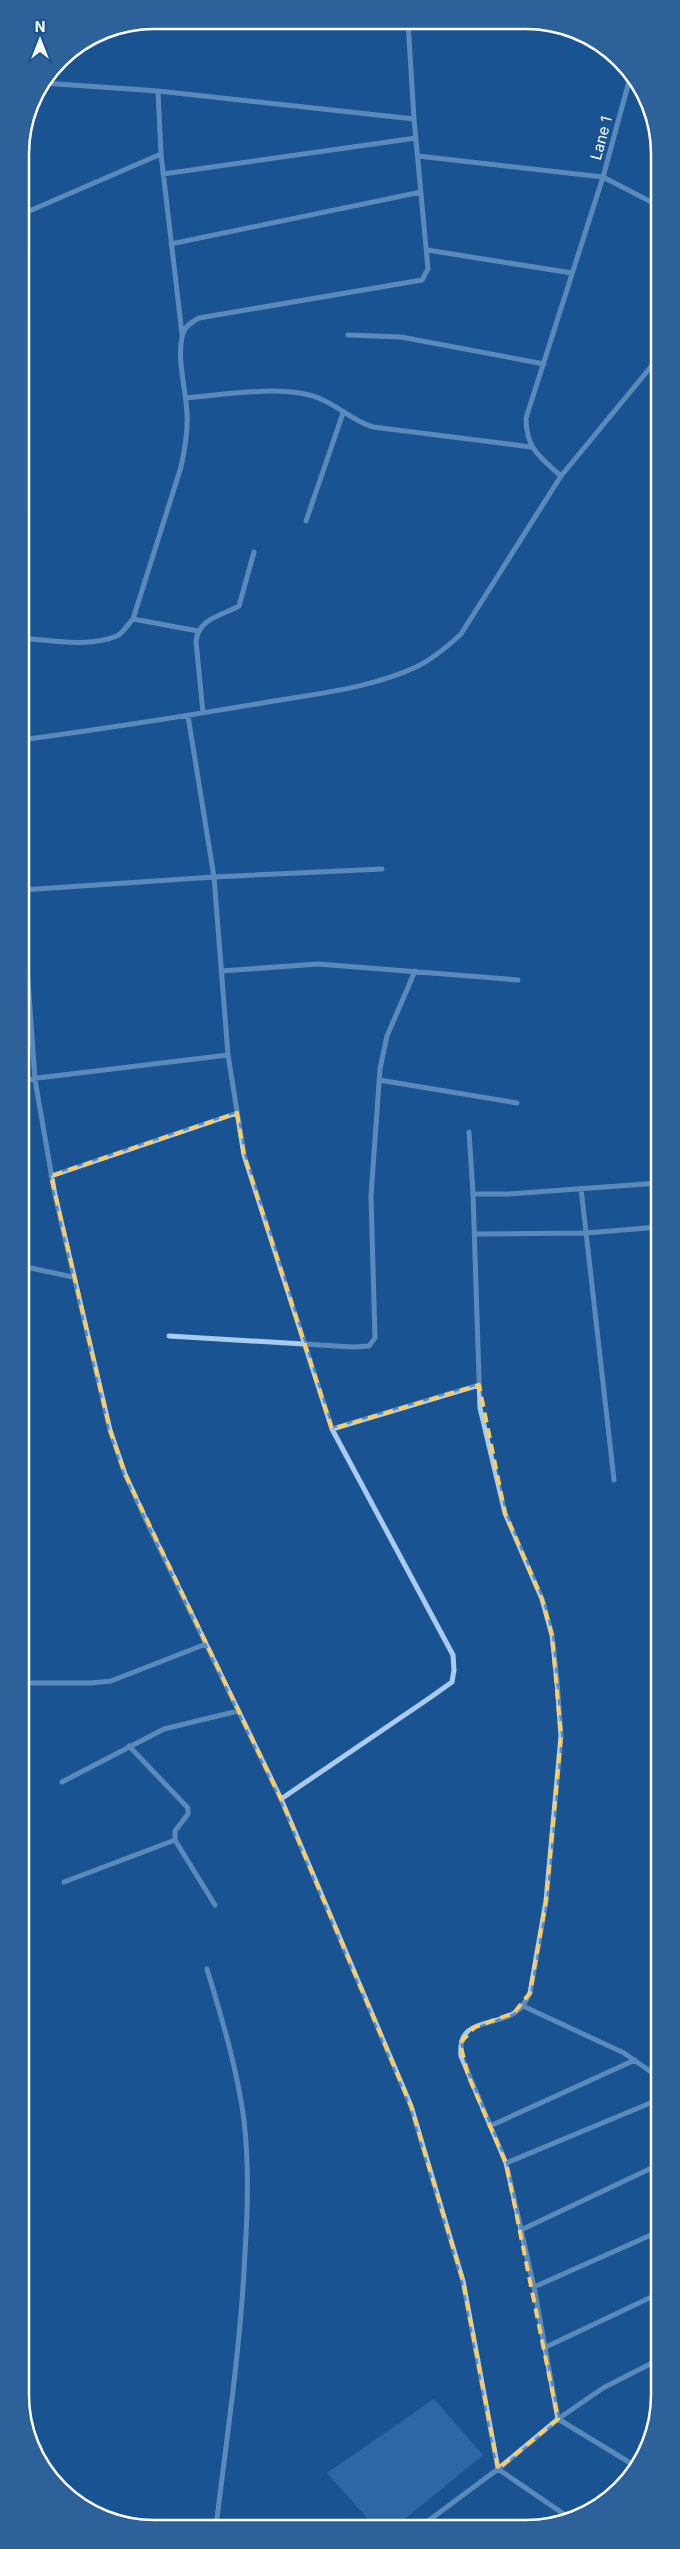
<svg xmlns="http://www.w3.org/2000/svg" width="680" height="2549" font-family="Inter,sans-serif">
<rect width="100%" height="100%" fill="#1a5391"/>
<path fill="#467fba" d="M434 2399 483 2455 395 2527H375L327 2473Z"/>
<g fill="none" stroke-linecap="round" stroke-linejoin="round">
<path stroke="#a8cbef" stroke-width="5" d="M631 74 603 177 659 206
M43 83 158 91 414 119
M158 91 161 154 182 334
M418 156 603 177 526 418C526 449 540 457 561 476
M163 174 416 138
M20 215 161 154
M171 244 421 192
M427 250 572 273
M348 335 401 337 544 364
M186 398C224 395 288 383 323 400 341 408 353 421 373 427L531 447
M306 521 343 413
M133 619 198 631
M20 638C50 640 88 648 117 636 123 633 128 624 133 619L181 467C185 449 188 432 187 414 186 389 177 361 182 337 184 327 190 323 199 318L422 280 428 269 414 119 408 22
M203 713 196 641C199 618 221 616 239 606L254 552
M21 740C103 729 186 716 268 702 316 694 371 688 416 667 433 659 447 647 461 634L561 476 659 357
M21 879 35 1080 55 1195 110 1430 125 1474 145 1518 281 1799 411 2106 463 2281 498 2469 571 2519
M22 890 214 877 188 716
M221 971 318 964 518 980
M21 1080 228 1055
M379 1080 517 1103
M469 1132 473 1194 480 1408 505 1513 542 1599 552 1635 557 1681 561 1736 546 1901 530 1993C526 2001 523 2007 516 2012 493 2028 457 2017 461 2056L506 2163 534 2287 558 2419 637 2467
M51 1176 237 1113
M581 1188 614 1480
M473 1194H509L659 1183
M475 1234 586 1233 659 1227
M21 1266 73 1277
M169 1336 353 1347 369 1346 375 1338 371 1196 380 1069 387 1036 415 971
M332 1429 479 1385
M21 1683H91L111 1681 206 1644
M129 1746 188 1808V1814L175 1831V1840L215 1905
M62 1782 164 1729 238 1711
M281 1799 431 1697 452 1682 454 1670 453 1655 332 1429 244 1155 228 1055 214 877 382 869
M64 1882 175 1840
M207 1969C222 2019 237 2068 244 2120 249 2163 248 2208 245 2252 241 2344 227 2435 216 2527
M523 2006 624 2053 660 2078
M490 2126 635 2060
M506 2163 660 2099
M521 2230 660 2164
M534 2287 660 2231
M546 2347 660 2293
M420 2527 498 2469 558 2419 603 2388 660 2359"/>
</g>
<path d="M0 0H680V2549H0ZM237 1113 244 1155 332 1429 479 1385 505 1513 542 1599 552 1635 561 1736 546 1901 530 1993 514 2013 475 2027 460 2043 468 2075 506 2163 558 2419 498 2469 463 2281 411 2106 281 1799 125 1474 110 1430 51 1176Z" fill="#1a5391" fill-opacity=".55" fill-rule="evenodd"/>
<path fill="none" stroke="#fc6" stroke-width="4" stroke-dasharray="10 6" stroke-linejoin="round" d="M237 1113 244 1155 332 1429 479 1385 505 1513 542 1599 552 1635 561 1736 546 1901 530 1993 514 2013 475 2027 460 2043 468 2075 506 2163 558 2419 498 2469 463 2281 411 2106 281 1799 125 1474 110 1430 51 1176Z"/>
<g text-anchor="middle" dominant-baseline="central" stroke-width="4.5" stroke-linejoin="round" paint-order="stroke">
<g font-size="15" fill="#fff" stroke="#1a5391">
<text transform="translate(601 138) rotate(-75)">Lane 1</text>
</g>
</g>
<path d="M0 0H680V2549H0ZM154 29H526A125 125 0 0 1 651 154V2395A125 125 0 0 1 526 2520H154A125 125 0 0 1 29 2395V154A125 125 0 0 1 154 29Z" fill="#2c619a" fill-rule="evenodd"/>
<path fill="none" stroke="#fff" stroke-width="2.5" d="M154 29H526A125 125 0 0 1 651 154V2395A125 125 0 0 1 526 2520H154A125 125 0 0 1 29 2395V154A125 125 0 0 1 154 29Z"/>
<g transform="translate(40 40)" stroke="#1a5391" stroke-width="4" paint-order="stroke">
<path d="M0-4L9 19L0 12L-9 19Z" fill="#ffffff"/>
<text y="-8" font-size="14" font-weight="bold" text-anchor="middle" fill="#ffffff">N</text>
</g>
</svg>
